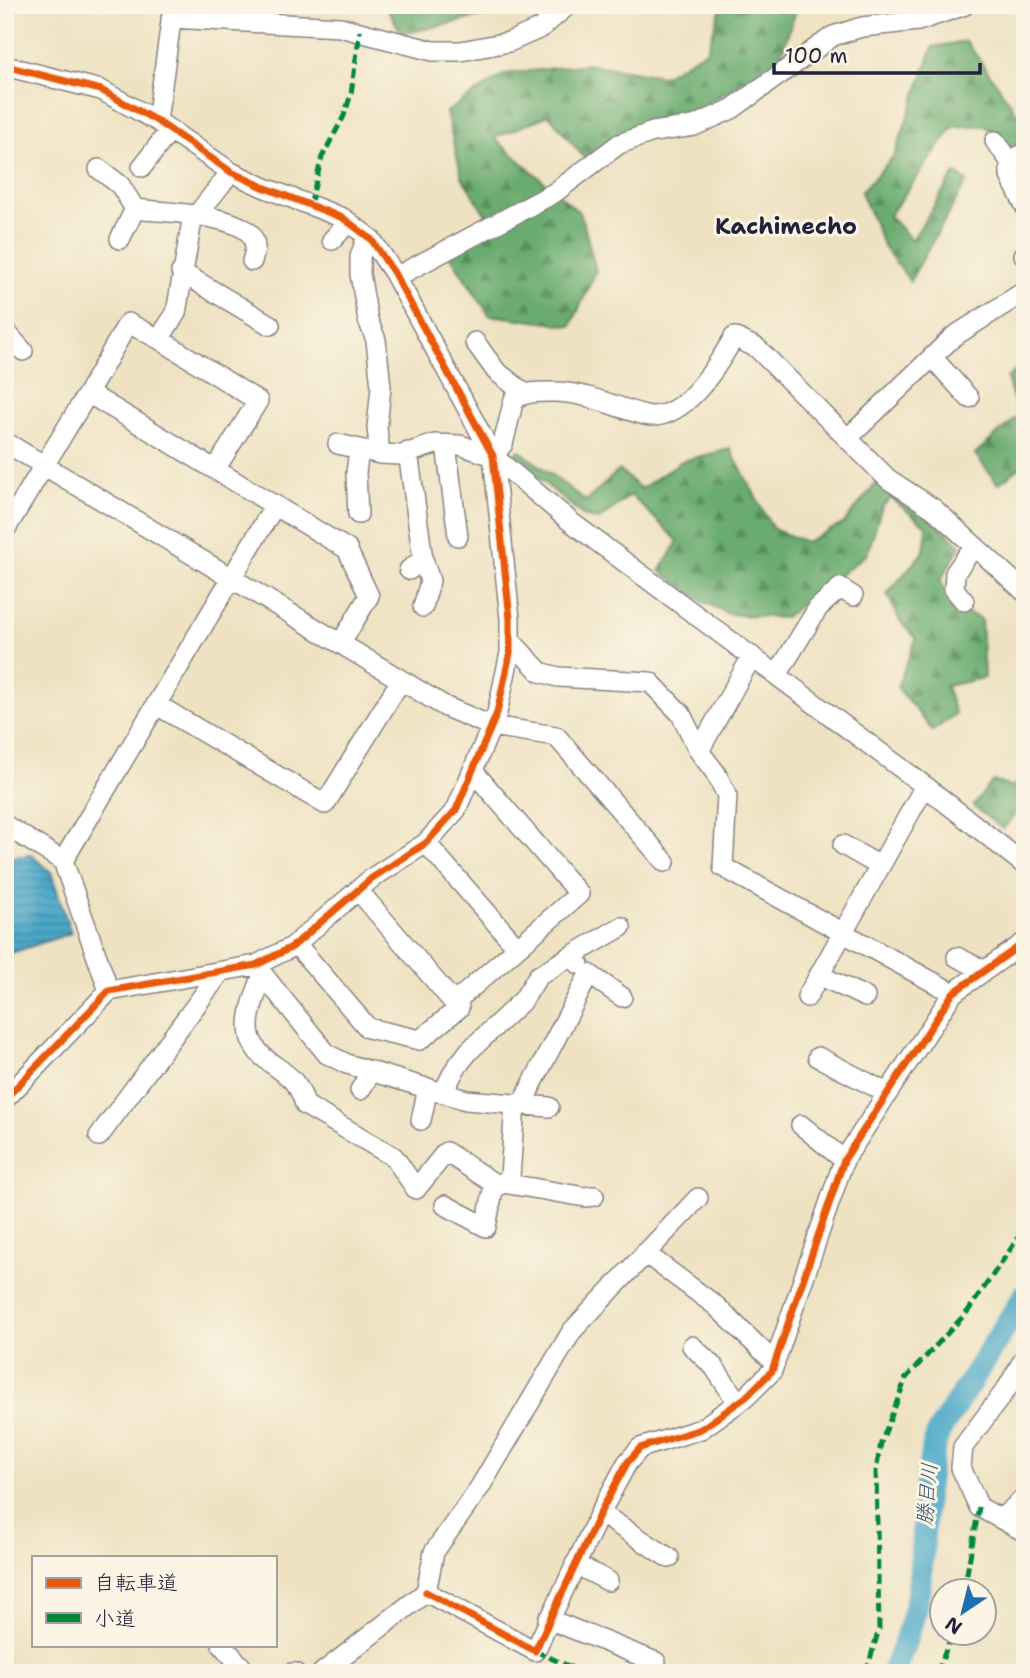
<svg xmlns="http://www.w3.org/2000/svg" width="1030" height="1678" font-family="'Shantell Sans','Klee One',sans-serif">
<defs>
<pattern id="forest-firs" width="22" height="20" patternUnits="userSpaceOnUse" patternTransform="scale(1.75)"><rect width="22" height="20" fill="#6aac6f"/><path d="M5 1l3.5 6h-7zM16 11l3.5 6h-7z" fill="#578c5c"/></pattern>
<pattern id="water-rules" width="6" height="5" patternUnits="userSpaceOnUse" patternTransform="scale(1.75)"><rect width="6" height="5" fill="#48a7c7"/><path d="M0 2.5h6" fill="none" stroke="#3c88a3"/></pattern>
</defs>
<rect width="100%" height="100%" fill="#fcf5e5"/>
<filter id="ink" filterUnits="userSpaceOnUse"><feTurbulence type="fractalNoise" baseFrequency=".0143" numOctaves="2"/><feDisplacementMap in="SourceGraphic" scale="14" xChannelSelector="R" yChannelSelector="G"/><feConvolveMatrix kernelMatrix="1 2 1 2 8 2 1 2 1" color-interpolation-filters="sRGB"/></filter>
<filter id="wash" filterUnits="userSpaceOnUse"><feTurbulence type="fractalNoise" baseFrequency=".00686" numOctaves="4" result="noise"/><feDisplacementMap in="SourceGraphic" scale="28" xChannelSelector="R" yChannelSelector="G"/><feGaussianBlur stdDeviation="1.57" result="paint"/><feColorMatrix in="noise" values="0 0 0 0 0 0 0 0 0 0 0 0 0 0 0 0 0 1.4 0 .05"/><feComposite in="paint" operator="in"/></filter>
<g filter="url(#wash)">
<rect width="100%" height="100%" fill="#eee2c2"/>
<path fill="url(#forest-firs)" stroke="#466755" stroke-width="2" d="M385 5H532L402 34Z
M722 5H798L779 60 710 102 586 160 549 115 494 138 581 214 596 271 571 326 489 315 445 248 491 223 462 177 446 112 505 74 588 64 663 76 707 50Z
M966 41 1025 124V138L1010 148 984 125 953 127 889 216 912 240 955 173 967 181 910 281 884 247 861 192 894 156 933 47Z
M1015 371 1025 390V463L998 484 975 454 1018 416 1007 378Z
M730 449 773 529 806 542 843 524 877 482 923 512 961 545 940 581 954 607 981 619 984 678 946 686 955 714 933 731 897 687 916 639 900 621 887 594 924 551 927 527 891 498 882 507 867 554 784 618 729 614 704 602 660 571 678 541 631 495 598 520 584 516 513 457 519 450 586 501 619 470 641 489 682 461Z
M1025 775V803L1003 829 973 806 993 781 1012 787Z"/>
<path fill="url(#water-rules)" stroke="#356481" stroke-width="2" d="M31 855 51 872 71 933 5 955V858Z"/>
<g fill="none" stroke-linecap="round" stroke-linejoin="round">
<path stroke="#48a7c7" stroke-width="24" d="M893 1673C905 1643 917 1611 920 1579 925 1530 922 1479 938 1433L1025 1295"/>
</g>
</g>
<g filter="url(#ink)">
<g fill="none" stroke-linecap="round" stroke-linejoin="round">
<defs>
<path id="minor" d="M171 18 340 27 433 51H461L509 42 541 28 568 5
M5 66 101 90 157 121 231 172 263 187 343 218 371 239 394 273 493 456 510 619V653L497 713 456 810 426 843 372 878 292 947 256 965 109 991 5 1099
M157 121 173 7
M995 141 1010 161
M1025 153 1010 161V176L1025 206
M142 167 170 130
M99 169 120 185 135 209
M367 236 360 257V274L368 320 376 340 381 387 377 428 380 454
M120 239 135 209C160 212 236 214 251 235 257 244 255 252 252 261
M332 240 349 222
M1024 255H1025
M181 272 270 325
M396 277 554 193 619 144 653 132 694 126 732 109 833 36 862 27 918 21 965 5
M5 331 23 351
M475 342 496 371 524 393
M932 357 969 398
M88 393 128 323 159 339
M848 438 953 337 1025 291
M5 442 446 707 491 726 556 736 665 862
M338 444 380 454 402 455 435 444 460 445 493 456 571 522 925 786 1025 865
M446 445 458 536
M408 452 423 559 409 570
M493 456 503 444 514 399C527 391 541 392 556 392 588 393 614 407 645 415 683 424 718 365 734 337L757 348 888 479 934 509 1025 592
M216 468 258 401 159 339 176 313 192 221 231 172
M358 514 356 473 359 449
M5 530 88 393 347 549 369 596 341 643
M423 559 430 581 423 607
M964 601 954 589 955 573 974 546
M510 640 540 672 558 677 650 682 681 714 699 751 752 656
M777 675 818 608 840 588 853 596
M157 705 325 804 401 680
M699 751 715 772 727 795 723 867 953 993
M5 825 63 861 109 991
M426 843 517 947
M843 845 878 865
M63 861 275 505
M358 890 454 1003
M296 944 368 1028 420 1040 459 1008 454 1003 579 894 473 771
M957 957 983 970
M579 964 571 956 621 927
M256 966 327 1054 347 1064 466 1100 549 1107
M263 974C257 992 244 1019 251 1039 262 1069 296 1066 305 1105L394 1157 416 1189 446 1152 498 1186
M819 975 865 997
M807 997 925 786
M818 1057 887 1093
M360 1090 372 1071
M443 1093 455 1069 469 1051 523 1000 538 976 571 956
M522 1104 589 974 622 997
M421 1120 428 1088
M801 1125 844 1160
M99 1136 219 974
M503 1183 585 1197 594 1196
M445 1205 486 1227 493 1190 510 1177 515 1104
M645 1253 716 1306 775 1363
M692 1346 714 1367 738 1403
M1025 1357 1008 1387 963 1447 961 1468 979 1507 1025 1532
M600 1513 669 1558
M1001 1519 1025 1497
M575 1564 608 1581
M426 1592 535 1651 600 1513 627 1463 640 1448 701 1429 746 1397 772 1371 844 1160 953 993 1025 942
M548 1619 656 1662
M222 1645 247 1673
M292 1673H295
M322 1673 426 1592 434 1552 480 1487 572 1331 698 1198"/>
</defs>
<use href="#minor" stroke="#88827e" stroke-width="22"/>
<use href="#minor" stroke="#fff" stroke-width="19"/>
<path stroke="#00873e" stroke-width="5" stroke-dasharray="10 5" stroke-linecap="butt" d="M310 205 322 157 344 116 351 94 360 31
M964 1590 979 1507
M535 1651 584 1673
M866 1673 879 1629 876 1470 881 1443 906 1378 968 1311 1025 1228
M937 1673 953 1632"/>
<defs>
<path id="cycleway" d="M5 66 101 90 157 121 231 172 263 187 343 218 371 239 394 273 493 456 510 619V653L497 713 456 810 426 843 372 878 292 947 256 965 109 991 5 1099
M426 1592 535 1651 600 1513 627 1463 640 1448 701 1429 746 1397 772 1371 844 1160 953 993 1025 942"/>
</defs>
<use href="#cycleway" stroke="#fcf5e5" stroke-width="11"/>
<use href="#cycleway" stroke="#e8590c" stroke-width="7"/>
</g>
</g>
<g text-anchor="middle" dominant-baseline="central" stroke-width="6" stroke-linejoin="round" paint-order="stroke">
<g font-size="21" font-style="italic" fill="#315773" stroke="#fcf5e5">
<text transform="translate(927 1494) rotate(-85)">勝目川</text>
</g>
<g font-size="23" font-weight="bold" fill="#22223b" stroke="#fcf5e5">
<text x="786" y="226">Kachimecho</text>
</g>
</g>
<rect width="1030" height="1678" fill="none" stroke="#fcf5e5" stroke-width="28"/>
<rect x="32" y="1556" width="245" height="91" fill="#fcf5e5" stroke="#a5a1a1" stroke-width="2"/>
<rect x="46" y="1578" width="35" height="10" fill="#e8590c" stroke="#a5a1a1" stroke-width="2"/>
<text x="94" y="1590" font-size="21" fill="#22223b">自転車道</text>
<rect x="46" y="1613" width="35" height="10" fill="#00873e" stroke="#a5a1a1" stroke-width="2"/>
<text x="94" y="1626" font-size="21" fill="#22223b">小道</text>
<g transform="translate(963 1612) rotate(215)"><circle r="33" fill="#fcf5e5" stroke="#a5a1a1" stroke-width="2"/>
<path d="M0-5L12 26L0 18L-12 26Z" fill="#1f6fb2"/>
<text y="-10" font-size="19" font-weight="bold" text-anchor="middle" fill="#22223b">N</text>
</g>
<path d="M774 63v10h206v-10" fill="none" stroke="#22223b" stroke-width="3.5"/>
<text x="785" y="63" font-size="21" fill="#22223b" stroke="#fcf5e5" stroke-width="5" paint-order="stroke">100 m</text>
</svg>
